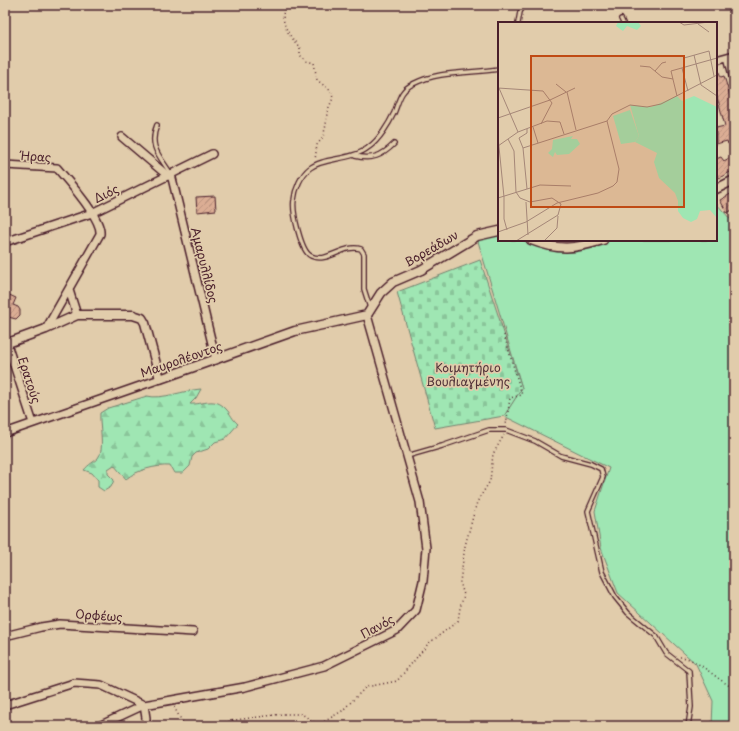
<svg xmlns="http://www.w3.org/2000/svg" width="739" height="731" font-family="'Playpen Sans',sans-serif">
<defs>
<pattern id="forest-firs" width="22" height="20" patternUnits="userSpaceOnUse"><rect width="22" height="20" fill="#9fe6b3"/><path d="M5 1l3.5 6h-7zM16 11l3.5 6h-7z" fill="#8ac59a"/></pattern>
<pattern id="cemetery-stones" width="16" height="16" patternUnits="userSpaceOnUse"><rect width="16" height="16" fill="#9fe6b3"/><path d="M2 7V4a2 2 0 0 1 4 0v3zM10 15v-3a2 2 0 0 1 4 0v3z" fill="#8ac59a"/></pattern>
<pattern id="building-hatch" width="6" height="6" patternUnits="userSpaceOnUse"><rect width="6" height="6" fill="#dbad94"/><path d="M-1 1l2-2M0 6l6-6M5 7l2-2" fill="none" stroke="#bd9480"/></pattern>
</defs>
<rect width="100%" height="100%" fill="#e1ccab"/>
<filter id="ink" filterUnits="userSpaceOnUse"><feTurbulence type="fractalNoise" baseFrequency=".025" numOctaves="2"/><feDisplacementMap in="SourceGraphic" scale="8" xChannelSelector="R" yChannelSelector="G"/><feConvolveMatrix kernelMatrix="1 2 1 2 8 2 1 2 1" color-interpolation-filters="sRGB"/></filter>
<g filter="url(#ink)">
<path fill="#9fe6b3" stroke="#74826f" d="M716 203 731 220 734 218V726H712L713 701 696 664 618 593 601 548 595 511 609 468 504 416 522 388 477 238 499 234V240H521L551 250 579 249 605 240H716Z"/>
<path fill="url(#forest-firs)" stroke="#74826f" d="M201 389 196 398 190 404C203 405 215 396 226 409 231 414 232 419 238 424L225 439 215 442 208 449 196 453 192 457 190 466 183 473H174L170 466C156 465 137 470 126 479L114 465 108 469V474L114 480 111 487 104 491 98 487V480L92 473 84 470C89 464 94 462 98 458 105 450 99 425 100 413L108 408 147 396C162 400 184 390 201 389Z"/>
<path fill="url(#cemetery-stones)" stroke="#74826f" d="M480 260 522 388 504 416 435 428 397 292Z"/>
<path fill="url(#building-hatch)" stroke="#4a1f2b" d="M716 65 721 77 724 76 734 109V142L728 144 727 141 716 144V128L725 126 716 93Z
M734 155V170L719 178 716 173V159L721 157 724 161Z
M734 192V209L727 213 720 200Z
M215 196 216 210 197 212 196 197Z
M5 293 16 298 13 305 18 307 20 310V315L16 319 8 317 5 312Z"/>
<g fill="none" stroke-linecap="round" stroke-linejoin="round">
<defs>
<path id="service" d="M621 19 623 23
M518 23 520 12 524 5
M157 125C148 147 160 156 171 174
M355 156C372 160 382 156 394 144
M370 308 364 289V254L361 249C344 243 328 264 311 256 301 252 292 211 294 200 295 189 301 175 310 168 324 157 352 161 369 147 379 140 389 124 394 113 399 101 400 90 413 84 440 70 470 74 499 69
M407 456 442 446 489 430H506L535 441 561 456 591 464 601 469 603 477 588 511 602 572 615 597 628 613 656 636 666 653 689 671 691 707 688 726"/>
<path id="minor" d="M728 57 734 79
M716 60 734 55
M122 137 168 176
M5 165 57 168C68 181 102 218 100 234L46 329
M171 174 216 360
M5 242 92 213 212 154
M69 290 77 315
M7 344 33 423
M5 433 160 379
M5 636 41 627 60 624 193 632
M5 705 74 683 101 685 144 705 146 718 145 726
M99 726 144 705 245 687 324 666 397 630 416 610 423 581 426 548 420 502 367 315"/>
<path id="tertiary" d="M716 189 734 180
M531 240C559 251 574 249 603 240
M5 344 46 329 77 315H133L142 318 145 323 160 379 295 331 367 315 381 293 393 282 421 270 477 236 499 231"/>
</defs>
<use href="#service" stroke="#4a1f2b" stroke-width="6"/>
<use href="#minor" stroke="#4a1f2b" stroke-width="10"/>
<use href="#tertiary" stroke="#4a1f2b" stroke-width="11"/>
<path stroke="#4a1f2b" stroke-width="1.5" stroke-dasharray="1 3" stroke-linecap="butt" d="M285 5C279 23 289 35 300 48V55L306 61 314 63 317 80 331 91 333 98 327 112 326 125 323 137 317 145 315 160
M504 335 522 395 510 398 506 425
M680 657C696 657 718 681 734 688
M174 707 184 725 190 726
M213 726 235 720 282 714H302L313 722 318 724 322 723 342 711 366 687 397 681 428 644 458 621 460 608 464 595 460 582 465 546 477 502 490 481 493 454 504 435"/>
<use href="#service" stroke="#e1ccab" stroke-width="3.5"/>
<use href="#minor" stroke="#e1ccab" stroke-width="7"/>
<use href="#tertiary" stroke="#e1ccab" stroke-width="8"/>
</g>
</g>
<g text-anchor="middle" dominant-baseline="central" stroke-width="3.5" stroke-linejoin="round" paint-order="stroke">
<g font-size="12" fill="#4a1f2b" stroke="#e1ccab">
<text transform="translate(36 156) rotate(4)">Ήρας</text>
<text transform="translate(106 193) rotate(-26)">Διός</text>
<text transform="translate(431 248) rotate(-30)">Βορεάδων</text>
<text transform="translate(205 265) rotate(76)">Αμαρυλλίδος</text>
<text transform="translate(181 359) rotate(-19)">Μαυρολέοντος</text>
<text transform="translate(30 380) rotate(72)">Ερατούς</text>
<text transform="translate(99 615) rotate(4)">Ορφέως</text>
<text transform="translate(377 626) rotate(-29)">Πανός</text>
</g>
<g font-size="12" fill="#523339" stroke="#e1ccab">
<text x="468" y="367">Κοιμητήριο<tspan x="468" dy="14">Βουλιαγμένης</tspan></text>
</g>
</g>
<g transform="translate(498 22)">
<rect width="219" height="219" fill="#e1ccab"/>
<path d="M179 74 184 79 196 74 219 85V196L212 188 202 189 199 197 193 200 185 196 180 189V179L177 171 161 156 156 140 159 131 137 120 141 114 132 83 153 85Z" fill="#9fe6b3"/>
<path d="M120 0H140L143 4 139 8 129 4 125 9 118 4ZM75 114 73 117H79L82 122 71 132 59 133 57 130 55 135 50 131 54 127 55 118Z" fill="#9fe6b3"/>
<path d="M132 88 141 114 137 120 123 122 115 94Z" fill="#9fe6b3"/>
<path fill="none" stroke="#a58778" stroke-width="1" d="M181 0 186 3 211 0M200 2 211 10M196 33 203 63 219 74M186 36 211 29 216 54M142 44 152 45 164 55 175 57M184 46 190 69M157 49 164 41 168 40M58 62 68 70M0 66 45 69 54 81 43 102M1 66 20 110M69 70 78 108M179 74 173 49 219 36M0 96 52 78 77 66M109 99 114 92 132 83 149 85 163 82 219 53M35 105 40 121M29 107V111L21 116 25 126 29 167M0 115 6 175V197L9 208M10 117 16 129 18 170 22 176 32 180 54 176 63 182 60 193 18 219M0 124 20 110 49 99 62 100 66 112M25 126 109 99M0 176 42 163 73 164M28 180 30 213M0 210 28 200 59 181 100 171 115 164 119 160 121 147 109 99M46 219 59 206 60 194"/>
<path fill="#c04a14" fill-opacity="0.15" stroke="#c04a14" stroke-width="2" d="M33 34H186V185H33Z"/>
<rect width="219" height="219" fill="none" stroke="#4a1f2b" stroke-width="2"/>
</g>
<rect width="739" height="731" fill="none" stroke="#e1ccab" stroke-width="20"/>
<rect x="10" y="10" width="719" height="711" fill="none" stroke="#4a1f2b" stroke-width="1.5" filter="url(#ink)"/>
</svg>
